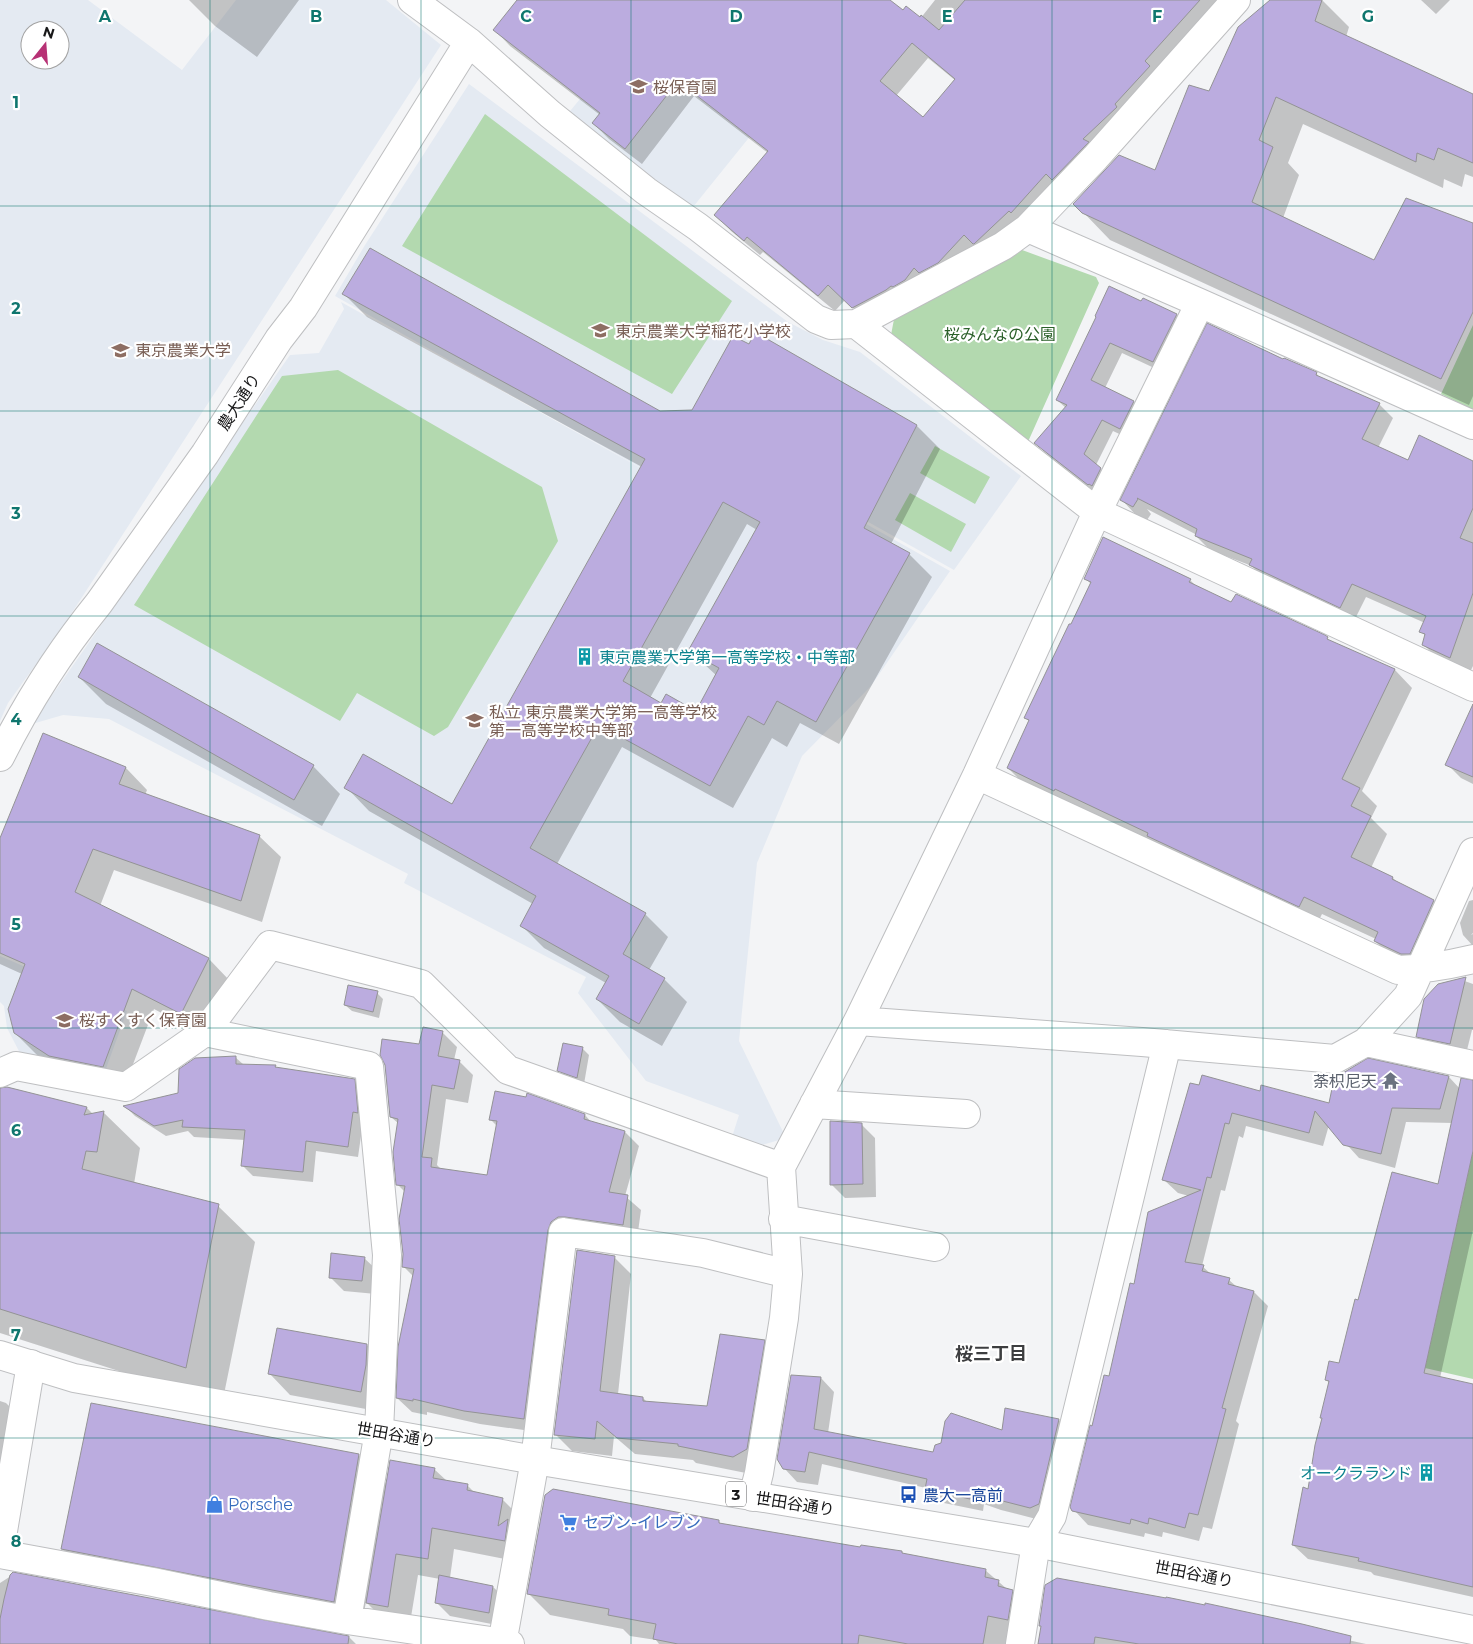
<svg xmlns="http://www.w3.org/2000/svg" width="1473" height="1644" font-family="Montserrat,'Noto Sans JP',sans-serif">
<rect width="100%" height="100%" fill="#f3f4f6"/>
<path fill="#e4eaf2" fill-rule="evenodd" d="M0 0H88L182 70 236 0H386L441 45 60 631 8 703 0 721ZM30 30H60V60H30Z
M655 8 776 104 689 212 566 116Z
M469 84 788 322 823 340 860 352 1021 476 954 570 763 463 761 465 950 571 871 686 802 756 757 863 739 1041 786 1138 755 1147 732 1137 739 1115 646 1081 578 993 586 977 404 883 408 874 109 719 63 715 32 724 290 355 319 353 344 309 341 302 684 492 335 296 365 245Z
M0 956 127 1011 103 1077 21 1055 7 1028 4 1006 0 1002Z"/>
<path fill="#b3d9af" d="M485 114 732 301 672 394 402 246Z
M1011 246 1096 277 1099 283 1027 444 891 335 895 314Z
M1473 325V410L1441 394Z
M338 370 542 487 558 541 448 727 434 736 357 693 340 721 134 605 282 376Z
M935 446 990 477 975 504 920 473Z
M910 493 966 524 951 552 895 520Z
M1473 1151V1379L1425 1368Z"/>
<path fill="#0003" fill-rule="evenodd" d="M189 0H299L257 57 215 26Z
M518 0H888L903 12 920 19 935 0H1230L1068 195 869 323 845 300 835 311 763 252 760 255 731 231 716 215 768 153 694 96 642 164 609 139 593 123 600 115 510 46 495 30ZM928 58 956 81 923 118 896 96Z
M1272 0H1322L1349 27 1346 37 1473 95V177L1465 174 1462 187 1444 179 1443 188 1303 124 1288 163 1299 175 1283 218 1374 261 1473 225V396L1469 405 1110 240 1083 212 1156 172Z
M1421 0H1450L1436 14Z
M344 294 660 413 693 412 749 346 756 333 917 426 940 449 891 544 909 554 932 577 839 744 800 723 787 747 772 738 733 808 622 747 557 864 645 914 668 937 649 970 664 979 687 1002 662 1046 620 1022 597 999 606 983 544 948 521 925 533 904 369 811 346 787 453 806 642 467 367 317ZM747 524 757 530 690 651 717 676 696 713 662 705 650 698Z
M1142 303 1176 315 1188 327 1165 373 1122 353 1105 388 1134 402 1145 414 1132 440 1113 431 1096 465 1112 481 1100 496 1048 455 1036 443 1066 408 1057 400Z
M1284 361 1316 373 1321 379 1379 404 1393 418 1378 448 1409 461 1473 462V666L1469 674 1437 658 1423 644 1426 636 1421 632 1425 623 1366 597 1354 621 1264 579 1252 566 1210 550 1196 536 1197 535 1147 509 1151 514 1147 520 1135 514 1122 500Z
M1085 578 1190 580 1198 588 1232 603 1324 636 1331 642 1395 670 1412 688 1362 791 1377 806 1371 818 1387 834 1371 868 1393 878 1398 883 1434 901 1451 918 1428 971 1393 959 1375 941 1376 939 1322 914 1317 924 1026 786 1008 768 1030 722 1026 718 1091 584Z
M98 644 313 766 340 794 322 826 106 704 79 677Z
M43 735 126 768 147 790 145 795 259 836 281 857 262 922 114 870 100 906 209 959 230 981 203 1035 154 1009 124 1088 71 1078 37 1055 15 1033 22 974 0 964V841Z
M1473 742V784L1461 778 1447 764Z
M1473 900V933L1471 935 1473 934V946L1463 935 1460 923 1469 901Z
M1459 979 1473 984V1030H1472L1465 1058 1432 1051 1417 1036Z
M377 993 383 999 379 1018 352 1011 345 1005Z
M424 1029 443 1033 457 1047 454 1060 459 1061 473 1075 468 1103 446 1099 437 1165 442 1170 488 1177 497 1126 490 1119 585 1115 592 1123 625 1132 639 1146 625 1196 641 1210 637 1239 572 1231 538 1432 480 1424 427 1412V1415L412 1412 397 1398 413 1276 403 1266 405 1192 397 1184 399 1124 391 1117 420 1045Z
M564 1045 583 1049 589 1055 584 1084 565 1077 559 1070Z
M235 1057 244 1065 275 1066 277 1068 354 1080 365 1091 363 1122 358 1157 316 1151 313 1182 253 1176 243 1166 245 1140 194 1137 188 1131 166 1136 135 1116 126 1107 179 1094Z
M1369 1060 1449 1077 1473 1103V1230L1440 1378 1473 1386V1597L1374 1575 1371 1572 1308 1559 1293 1545 1310 1490 1330 1383 1326 1380 1340 1364 1359 1302 1439 1186 1453 1123 1406 1122 1395 1168 1359 1158 1329 1125 1323 1146 1246 1126 1243 1138 1239 1136 1225 1191 1221 1190 1202 1266 1212 1275 1229 1280 1237 1287 1254 1292 1268 1306 1236 1421 1239 1424 1212 1529 1203 1527 1199 1541 1163 1532 1162 1537 1145 1533 1144 1537 1088 1525 1074 1510 1093 1427 1110 1378 1135 1286 1189 1196 1178 1193 1163 1179 1191 1084 1261 1092 1330 1104 1343 1074Z
M7 1088 87 1108 93 1114 103 1112 140 1148 134 1184 218 1206 255 1242 222 1404 0 1333V1090Z
M861 1124 875 1138 876 1197 845 1198 831 1184Z
M614 1257 631 1274 618 1394 643 1398 647 1402 708 1407 764 1341 781 1358 751 1474 696 1463 693 1460 635 1454 614 1436 612 1456 572 1451 555 1434Z
M364 1258 378 1271 376 1294 344 1291 330 1277Z
M367 1345 387 1366 382 1412 290 1395 270 1374Z
M821 1378 834 1392 828 1433 934 1454 1003 1432 1006 1410 1059 1420 1072 1434 1044 1521 1001 1510 984 1504 983 1511 939 1502 926 1488 822 1464 818 1485 797 1482 784 1468Z
M0 1401 6 1403 28 1425 18 1468 0 1465Z
M359 1455 387 1484 434 1469 447 1481 467 1485 476 1494 502 1499 524 1521 526 1563 454 1549 450 1578 493 1587 507 1600 502 1626 450 1616 436 1602 440 1579 418 1575 409 1629 389 1625 366 1602 361 1628 89 1576 62 1549Z
M719 1522 722 1525 862 1549 902 1552 904 1555 985 1570 1007 1589 1012 1591 1034 1612 1008 1644H659L656 1640 630 1636 623 1629 550 1615 528 1593Z
M14 1574 349 1637 356 1644H0V1583Z
M1040 1626 1334 1637 1366 1644H1039L1042 1627Z"/>
<path fill="#bbacdf" stroke="#939395" fill-rule="evenodd" d="M517 0H890L903 10 906 6 920 17 921 15 939 30 965 0H1200L1145 61 1150 66 1115 104 1117 107 1083 139 1089 142 1052 180 1046 174 1011 213 1009 211 974 244H973L964 235 938 263 919 273 914 268 905 280 893 287 891 286 886 290 852 308 828 285 818 296 747 237 744 241 714 215 768 151 678 81 625 149 592 123 600 113 493 30ZM912 43 955 79 923 117 880 81Z
M1270 0H1322L1315 21 1473 94V163L1438 148 1434 160 1417 153 1416 162 1276 97 1259 140 1273 147 1252 202 1374 260 1406 198 1473 223V312L1441 379 1082 213 1073 204 1119 155 1155 170 1189 85 1209 91 1238 27Z
M370 248 660 411 692 410 733 336 749 344 755 332 917 425 864 528 910 553 816 722 777 701 764 725 748 716 710 786 599 725 530 848 646 913 623 954 665 978 639 1024 596 999 609 976 520 926 536 896 344 788 363 754 452 804 645 459 342 294ZM723 502 760 522 688 651 719 668 696 711 666 694 661 703 623 681Z
M1109 286 1141 301 1143 298 1177 314 1153 362 1110 343 1091 380 1134 401 1120 429 1102 420 1084 454 1101 468 1092 486 1089 484 1088 485 1034 443 1067 405 1056 400 1096 317 1095 316Z
M1207 323 1283 359 1284 358 1317 372 1316 375 1380 403 1362 439 1408 460 1419 435 1473 461V508L1460 538 1473 543V593L1450 658 1422 645 1425 634 1419 632 1426 616 1352 584 1340 608 1249 565 1252 559 1195 536 1197 529 1137 498 1138 499 1133 507 1120 500Z
M1103 537 1191 579 1189 582 1231 602 1236 594 1325 635 1328 637 1327 639 1395 669 1342 779 1360 788 1351 806 1371 816 1351 857 1393 877 1392 879 1434 900 1410 954H1401L1374 941 1378 932 1304 897 1299 907 1147 836 1148 833 1055 789 1054 791 1007 768 1029 720 1024 718 1069 624H1071L1091 582 1084 579Z
M97 643 314 765 294 800 78 677Z
M1473 704V777L1445 765Z
M43 733 126 767 119 784 260 835 241 901 93 849 75 892 209 958 181 1014 132 989 103 1067 49 1056 14 1033 8 1009 25 964 0 953V838Z
M1466 977 1450 1044 1416 1037 1424 999 1438 984Z
M348 985 378 991 373 1012 344 1005Z
M423 1027 443 1031 438 1056 460 1060 454 1089 432 1085 422 1157 432 1158 431 1167 487 1175 497 1121 489 1120 495 1091 526 1097 527 1093 585 1114 584 1119 625 1131 609 1192 628 1195 623 1225 565 1217H558L551 1222 548 1230 524 1419 464 1411 413 1399V1401L396 1398 398 1347 414 1269 402 1267 403 1254 399 1219 405 1186 396 1185 393 1152 398 1119 390 1117 385 1065 380 1055 382 1039 419 1044Z
M563 1043 583 1047 577 1078 557 1071Z
M236 1056V1064L276 1065 275 1067 355 1079 358 1113 353 1112 348 1147 306 1141 303 1172 241 1166 245 1130 182 1127 183 1120 154 1126 123 1106 178 1093 179 1069 195 1058Z
M1368 1058 1449 1076 1440 1109 1392 1108 1381 1154 1343 1145 1315 1111 1309 1133 1232 1113 1229 1124 1225 1123 1211 1178 1207 1177 1185 1262 1204 1265 1202 1271 1230 1278 1228 1284 1254 1291 1222 1408 1226 1409 1198 1515 1189 1513 1185 1528 1149 1518 1148 1524 1131 1519 1130 1524 1072 1511 1070 1507 1090 1425 1092 1426 1104 1375 1109 1376 1130 1283 1134 1284 1148 1212 1201 1190 1162 1180 1190 1083 1199 1085 1202 1075 1260 1091 1261 1085 1329 1103 1335 1074 1343 1073Z
M1461 1078 1473 1080V1151L1424 1373 1473 1384V1587L1358 1561 1359 1558 1292 1545 1303 1487 1308 1489 1315 1445 1322 1418H1320L1329 1381 1325 1380 1329 1361 1339 1363 1355 1299 1358 1300 1392 1172 1438 1184Z
M7 1087 87 1107 84 1115 104 1111 97 1152 86 1151 82 1169 219 1204 186 1368 0 1309V1088Z
M830 1121 862 1123 863 1184 830 1185Z
M577 1250 615 1256 600 1391 643 1397V1401L707 1406 720 1334 765 1340 747 1449 733 1457 678 1446V1444L617 1438 597 1421 595 1439 554 1435Z
M331 1253 365 1257 362 1281 329 1278Z
M277 1328 367 1344 366 1365 361 1392 268 1374Z
M791 1375 821 1377 814 1429 933 1452 935 1445 941 1443 945 1421 951 1413 1002 1430 1005 1408 1059 1419 1039 1504 1030 1508 987 1497 971 1492 970 1499 925 1489 927 1479 809 1452 805 1472 783 1469 777 1459Z
M91 1403 359 1454 334 1602 61 1549Z
M390 1460 435 1468 433 1478 468 1484 467 1490 503 1498 498 1526 508 1519 505 1541 432 1528 428 1559 396 1554 388 1607 366 1603Z
M553 1489 719 1520V1523L860 1547 861 1545 902 1551V1553L986 1569 985 1577 999 1580 998 1586 1013 1590 1008 1620 988 1616 983 1644H908L859 1635 858 1644H678L653 1639 656 1624 608 1615 609 1609 527 1594 545 1495Z
M13 1572 349 1636 348 1644H0V1619L4 1599 10 1575Z
M439 1575 493 1586 489 1613 435 1603Z
M1057 1578 1166 1598V1597L1205 1605V1603L1302 1624 1351 1636 1350 1644H1139L1095 1637 1094 1644H1038L1041 1626H1039L1045 1585Z"/>
<g fill="none" stroke-linecap="round" stroke-linejoin="round">
<defs>
<path id="minor" d="M412 0 469 42 550 114 646 191 698 227 816 319 831 325 856 324 1097 512 1473 687
M1028 228 1200 303 1473 425
M856 324 1003 246 1028 228 1095 158 1236 0
M0 757C27 703 61 650 99 603L205 454 279 339 303 308 469 42
M977 775 1398 970C1424 969 1448 965 1473 959
M858 1021 1142 1042 1335 1059 1366 1042 1408 996 1473 852
M205 1032 369 1066 387 1255 379 1431 347 1620
M1366 1042 1473 1065
M0 1073 16 1066 126 1087 205 1032 270 945 421 984 508 1070 781 1167
M814 1104 966 1114
M783 1219 935 1247
M753 1497 759 1473 784 1318 788 1274 781 1167 858 1021 977 775 1097 512 1200 303
M0 1549 31 1364
M0 1554 153 1582 269 1606 347 1620 510 1644
M502 1644 535 1460 563 1232 703 1253 788 1274
M1020 1644 1036 1543 1052 1516 1167 1044"/>
<path id="primary" d="M0 1355 74 1378 535 1460 1036 1543 1473 1630"/>
</defs>
<use href="#minor" stroke="#bebfc1" stroke-width="30"/>
<use href="#primary" stroke="#bebfc1" stroke-width="30"/>
<use href="#minor" stroke="#fff" stroke-width="28"/>
<use href="#primary" stroke="#fff" stroke-width="28"/>
</g>
<path fill="none" stroke="#0f766e" stroke-width="1" stroke-opacity="0.55" d="M210 0V1644M421 0V1644M631 0V1644M842 0V1644M1052 0V1644M1263 0V1644M0 206H1473M0 411H1473M0 616H1473M0 822H1473M0 1028H1473M0 1233H1473M0 1438H1473"/>
<defs>
<symbol id="school-bare" viewBox="-9 -9 18 18"><path d="M0-5L7-2L0 1L-7-2ZM-4 1L0 2.5L4 1V4Q0 6-4 4Z" fill="#8d6e63" stroke="#fff" stroke-width="2.5" paint-order="stroke"/></symbol>
<symbol id="university-bare" viewBox="-9 -9 18 18"><path d="M0-5L7-2L0 1L-7-2ZM-4 1L0 2.5L4 1V4Q0 6-4 4Z" fill="#8d6e63" stroke="#fff" stroke-width="2.5" paint-order="stroke"/></symbol>
<symbol id="building-bare" viewBox="-9 -9 18 18"><path d="M-4-6H4V6H1V3H-1V6H-4ZM-2.5-4.3h1.7v1.8h-1.7ZM.8-4.3h1.7v1.8H.8ZM-2.5-1h1.7V.8h-1.7ZM.8-1h1.7V.8H.8Z" fill="#0f9aa8" stroke="#fff" stroke-width="2.5" paint-order="stroke"/></symbol>
<symbol id="temple-bare" viewBox="-9 -9 18 18"><path d="M0-6L5-2H3V0L6.5 2.5H4V6H1.5V3h-3V6H-4V2.5H-6.5L-3 0V-2H-5Z" fill="#6b7280" stroke="#fff" stroke-width="2.5" paint-order="stroke"/></symbol>
<symbol id="bus-bare" viewBox="-9 -9 18 18"><path d="M-5-6H5V4H4V6H2V4H-2V6H-4V4H-5ZM-3.5-4V0h7V-4ZM-3.5 1.2v1.5H-2V1.2ZM2 1.2v1.5H3.5V1.2Z" fill="#1a4fb4" stroke="#fff" stroke-width="2.5" paint-order="stroke"/></symbol>
<symbol id="shop-bare" viewBox="-9 -9 18 18"><path d="M-5-2.5h2.3a2.7 3.5 0 0 1 5.4 0H5L5.5 6h-11ZM-1.5-2.5h3a1.5 2.3 0 0 0-3 0Z" fill="#3f7fe0" stroke="#fff" stroke-width="2.5" paint-order="stroke"/></symbol>
<symbol id="supermarket-bare" viewBox="-9 -9 18 18"><path d="M-6-5.5h2.5l.6 2H6L4.5 2H-2.5L-4.4-4H-6ZM-1.5 3.2a1.3 1.3 0 1 0 .1 0ZM3 3.2a1.3 1.3 0 1 0 .1 0Z" fill="#3f7fe0" stroke="#fff" stroke-width="2.5" paint-order="stroke"/></symbol>
</defs>
<g fill-rule="evenodd">
<use href="#school-bare" x="626" y="74" width="25" height="25"/>
<use href="#school-bare" x="588" y="318" width="25" height="25"/>
<use href="#university-bare" x="108" y="338" width="25" height="25"/>
<use href="#building-bare" x="572" y="644" width="25" height="25"/>
<use href="#school-bare" x="462" y="708" width="25" height="25"/>
<use href="#school-bare" x="52" y="1008" width="25" height="25"/>
<use href="#temple-bare" x="1378" y="1068" width="25" height="25"/>
<use href="#building-bare" x="1414" y="1460" width="25" height="25"/>
<use href="#bus-bare" x="896" y="1482" width="25" height="25"/>
<use href="#shop-bare" x="202" y="1492" width="25" height="25"/>
<use href="#supermarket-bare" x="556" y="1510" width="25" height="25"/>
</g>
<g text-anchor="middle" dominant-baseline="central" stroke-width="4.5" stroke-linejoin="round" paint-order="stroke">
<rect fill="#fff" stroke="#5d5d5e" stroke-width="1" x="726" y="1481.5" width="20" height="25" rx="4"/>
<g font-size="15" font-weight="bold" fill="#181819">
<text x="736" y="1494">3</text>
</g>
<g font-size="16" fill="#785e54" stroke="#fff" text-anchor="start">
<text x="653" y="87">桜保育園</text>
<text x="615" y="331">東京農業大学稲花小学校</text>
<text x="135" y="350">東京農業大学</text>
<text x="489" y="712">私立 東京農業大学第一高等学校<tspan x="489" dy="18">第一高等学校中等部</tspan></text>
<text x="79" y="1020">桜すくすく保育園</text>
</g>
<g font-size="16" fill="#2b6029" stroke="#fff">
<text x="1000" y="334">桜みんなの公園</text>
</g>
<g font-size="16" fill="#181819" stroke="#fff">
<text transform="translate(239 402) rotate(-57)">農大通り</text>
<text transform="translate(396 1435) rotate(10)">世田谷通り</text>
<text transform="translate(795 1504) rotate(9)">世田谷通り</text>
<text transform="translate(1194 1574) rotate(11)">世田谷通り</text>
</g>
<g font-size="16" fill="#0d838f" stroke="#fff" text-anchor="start">
<text x="599" y="657">東京農業大学第一高等学校・中等部</text>
<text x="1412" y="1473" text-anchor="end">オークラランド</text>
</g>
<g font-size="16" fill="#5b616d" stroke="#fff" text-anchor="end">
<text x="1377" y="1081">荼枳尼天</text>
</g>
<g font-size="16" fill="#164399" stroke="#fff" text-anchor="start">
<text x="923" y="1495">農大一高前</text>
</g>
<g font-size="16" fill="#366cbe" stroke="#fff" text-anchor="start">
<text x="228" y="1504">Porsche</text>
<text x="583" y="1522">セブン-イレブン</text>
</g>
<g font-size="18" font-weight="bold" fill="#3d3e40" stroke="#fff">
<text x="991" y="1354">桜三丁目</text>
</g>
</g>
<g font-size="16" text-anchor="middle" font-weight="bold" fill="#0f766e" stroke="#fff" stroke-width="4.5" stroke-linejoin="round" paint-order="stroke">
<text x="105" y="22">A</text>
<text x="316" y="22">B</text>
<text x="526" y="22">C</text>
<text x="736" y="22">D</text>
<text x="947" y="22">E</text>
<text x="1157" y="22">F</text>
<text x="1368" y="22">G</text>
<text x="16" y="108">1</text>
<text x="16" y="314">2</text>
<text x="16" y="519">3</text>
<text x="16" y="725">4</text>
<text x="16" y="930">5</text>
<text x="16" y="1136">6</text>
<text x="16" y="1341">7</text>
<text x="16" y="1547">8</text>
</g>
<g transform="translate(45 45) rotate(17)"><circle r="24" fill="#ffffff" stroke="#a3a3a3"/>
<path d="M0-4L9 19L0 12L-9 19Z" fill="#b73175"/>
<text y="-8" font-size="14" font-weight="bold" text-anchor="middle" fill="#181819">N</text>
</g>
</svg>
